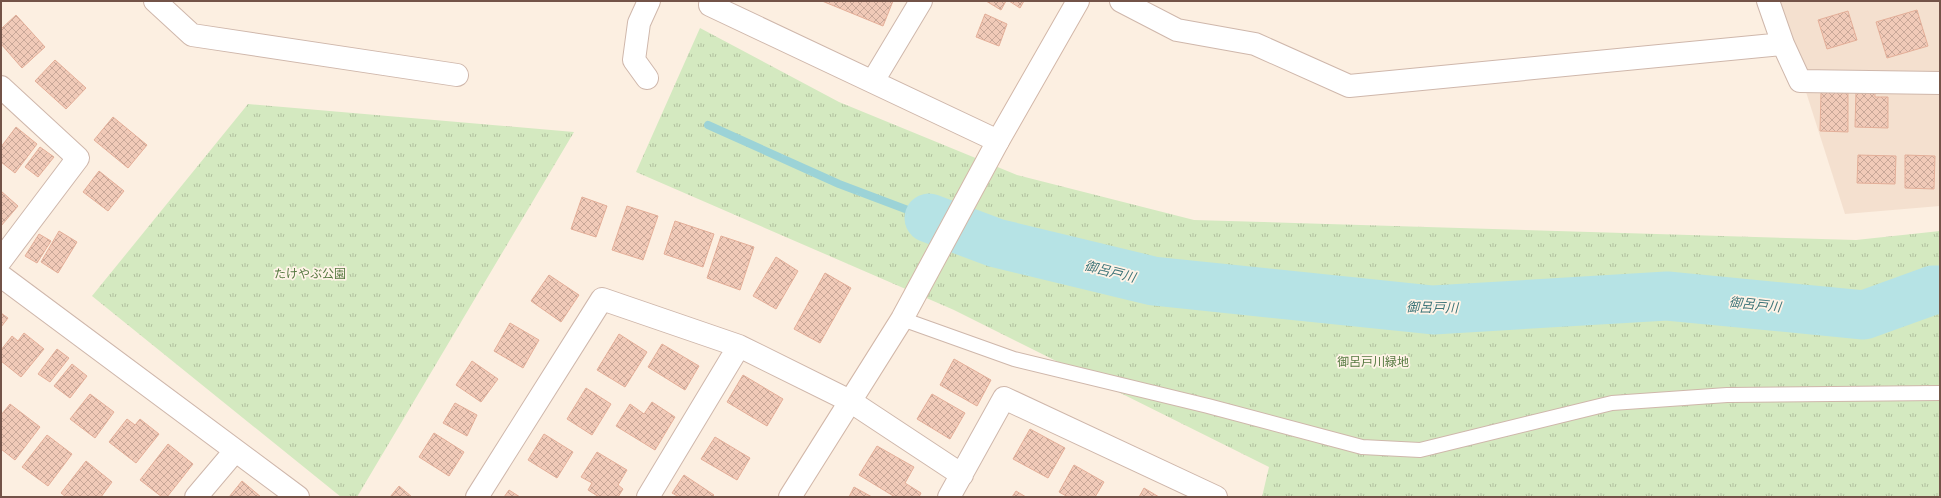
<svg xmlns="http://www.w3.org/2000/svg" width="1941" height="498" font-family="Montserrat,'Noto Sans JP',sans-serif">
<defs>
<pattern id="grass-tufts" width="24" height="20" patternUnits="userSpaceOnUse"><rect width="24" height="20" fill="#d4e9c0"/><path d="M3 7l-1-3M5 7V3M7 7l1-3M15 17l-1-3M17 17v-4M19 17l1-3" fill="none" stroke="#b0bf9e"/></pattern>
<pattern id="building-cross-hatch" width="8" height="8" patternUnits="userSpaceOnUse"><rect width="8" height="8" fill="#f1cab8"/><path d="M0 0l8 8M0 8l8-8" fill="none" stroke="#c8a798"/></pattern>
</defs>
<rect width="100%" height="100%" fill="#fcefe1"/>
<path fill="#f4e0cf" d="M1777 1H1940V206L1845 214Z"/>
<path fill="url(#grass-tufts)" d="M700 28 839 102 1017 175 1194 220 1856 240 1940 231V497H1262L1269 467 954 310 636 172Z
M248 104 574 132 357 497H341L92 296Z"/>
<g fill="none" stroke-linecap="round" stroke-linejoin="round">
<path stroke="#9cd3d7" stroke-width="8" d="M708 125 839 184 929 218"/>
<path stroke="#b6e3e5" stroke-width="49" d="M929 218 996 243 1153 281 1433 310 1667 296 1864 315 1933 290H1940"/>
</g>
<path fill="url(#building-cross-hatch)" stroke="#e4af99" d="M822 1H893L883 26Z
M986 1H1006L1001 10Z
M1009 1H1024L1020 8Z
M1917 10 1928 46 1887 58 1876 22Z
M1848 11 1857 40 1827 49 1818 20Z
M985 14 1007 24 999 46 976 37Z
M16 15 45 47 22 68 1 44V29Z
M55 60 86 88 66 109 35 81Z
M1856 91 1875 92V97H1888V128L1855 127Z
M1821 92 1848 93V132L1820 131Z
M113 117 147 145 128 168 94 140Z
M16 127 37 144 15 173 1 162V147Z
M40 147 54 157 38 177 25 167Z
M1858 155 1896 156 1895 184 1857 183Z
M1905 155 1935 156 1934 189 1905 188Z
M99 171 124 191 108 211 83 192Z
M1 191 18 206 1 226Z
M582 197 607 206 596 237 571 229Z
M627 206 658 216 643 260 612 250Z
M675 221 714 234 703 267 664 254Z
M59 231 77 242 58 273 41 262Z
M39 234 51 241 37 263 25 256Z
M721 236 754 247 740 290 707 278Z
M776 257 798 271 776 309 753 296Z
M825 273 851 288 820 343 794 329Z
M549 275 579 295 561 322 531 301Z
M1 313 8 318 1 327Z
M510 323 539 340 523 368 494 351Z
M24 333 44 349 21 377 1 361V350L12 336 18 341Z
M619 334 647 352 625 387 597 370Z
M662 344 699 366 685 390 648 367Z
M57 349 69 358 50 382 38 374Z
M954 359 991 380 977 406 940 385Z
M472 361 498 379 481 402 456 385Z
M72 364 87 376 70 398 54 386Z
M743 375 783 399 767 426 727 402Z
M586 388 611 404 592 435 567 419Z
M90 394 114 412 95 438 70 419Z
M932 394 965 413 950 439 917 419Z
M652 402 675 417 655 450 616 426 630 404 644 414Z
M455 403 477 415 467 436 443 423Z
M10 404 40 427 15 460 1 449V415Z
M127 419 135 425 140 419 159 434 136 463 109 442Z
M1030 429 1065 448 1048 478 1013 459Z
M434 433 464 452 449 476 419 457Z
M544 434 573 452 557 478 528 460Z
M47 435 72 454 48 486 22 467Z
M715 437 750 458 737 480 701 459Z
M168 444 193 464 167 497H162L140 480Z
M877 446 914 467 905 483 921 493 919 497H895L859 475Z
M597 452 627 470 618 485 623 489 618 497H599L588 490 592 483 581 477Z
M86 461 112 482 101 497H66L61 493Z
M1074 465 1104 482 1095 497H1068L1059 492Z
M684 475 714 495 712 497H679L672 493Z
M242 481 261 497H229Z
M399 486 412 497H390Z
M854 487 872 497H849Z
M1144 488 1159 497H1139Z
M509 490 520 497H504Z
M1016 491 1026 497H1012Z"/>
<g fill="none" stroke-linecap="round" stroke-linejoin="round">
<defs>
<path id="lane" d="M902 319 1014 359 1208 406 1362 447 1420 450 1612 403 1727 395 1940 393"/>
<path id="street" d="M155 1 192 35 457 75
M711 1 710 5 998 141
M1121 1 1177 30 1255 44 1349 86 1783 44
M1768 1 1783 44 1800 81 1940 83
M647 78 634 60 639 23 649 1
M873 81 921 1
M1 87 78 158 1 260
M1 276 298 497
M196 497 235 451
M477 497 602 299 739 346 850 401 962 475
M648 497 739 346
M949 497 1004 398 1216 497"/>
<path id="secondary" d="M790 497 902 319 998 141 1078 1"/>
</defs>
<use href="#lane" stroke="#cfb7ab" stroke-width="16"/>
<use href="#street" stroke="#cfb7ab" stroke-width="24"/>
<use href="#secondary" stroke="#d2b7a8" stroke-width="24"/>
<use href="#lane" stroke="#fff" stroke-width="14"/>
<use href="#street" stroke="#fff" stroke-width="22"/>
<use href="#secondary" stroke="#fff" stroke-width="22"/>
</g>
<g text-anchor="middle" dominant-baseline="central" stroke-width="3.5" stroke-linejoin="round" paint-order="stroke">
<g font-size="12" fill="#567940" stroke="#fff3e7">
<text x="310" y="273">たけやぶ公園</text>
<text x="1373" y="361">御呂戸川緑地</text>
</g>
<g font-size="13" font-style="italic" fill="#3c7478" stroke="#fff3e7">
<text transform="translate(1110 271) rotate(14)">御呂戸川</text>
<text transform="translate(1755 304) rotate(6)">御呂戸川</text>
<text transform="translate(1432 307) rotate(1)">御呂戸川</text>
</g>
</g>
<rect width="1941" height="498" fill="none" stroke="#735348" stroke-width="4"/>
</svg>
